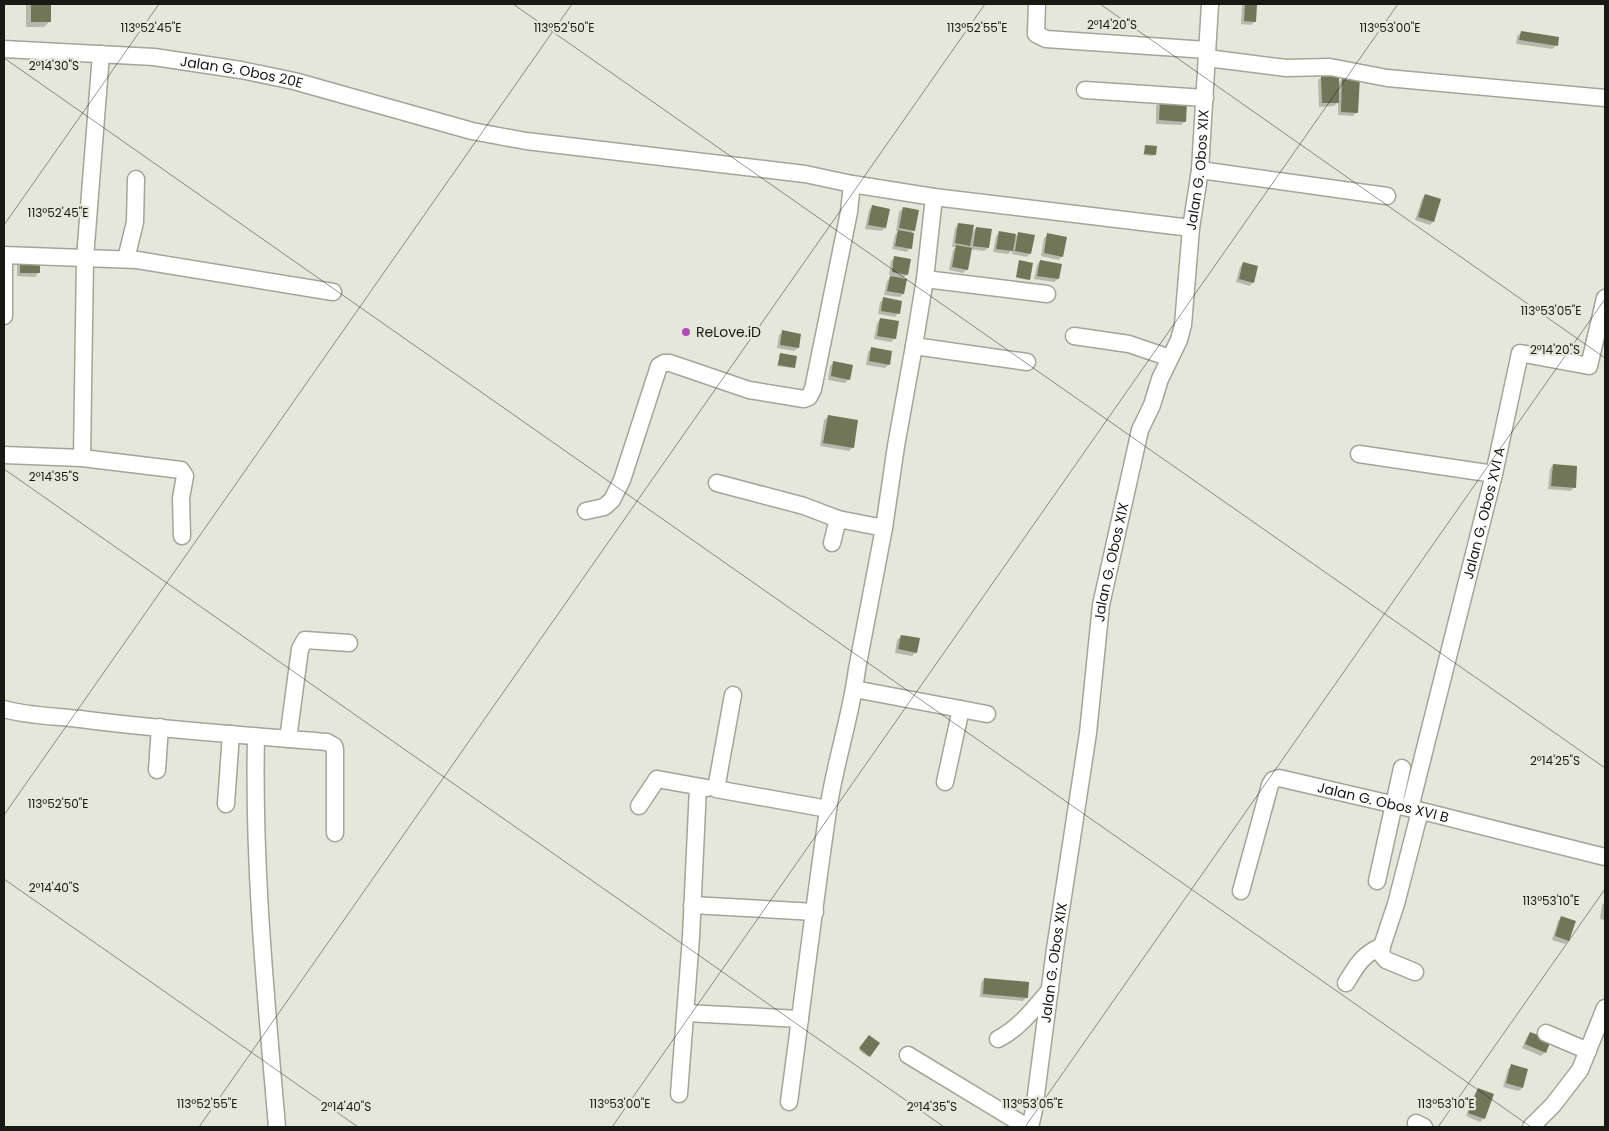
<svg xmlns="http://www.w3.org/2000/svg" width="1609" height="1131" font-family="Poppins,sans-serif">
<rect width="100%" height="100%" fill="#e4e7d9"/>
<path fill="#0003" d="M26 4H50V21L44 27H26Z
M1242 4H1256L1255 21 1251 25 1241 24Z
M1521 33 1556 45 1553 49 1516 44 1517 36Z
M1322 77 1338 83 1343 78 1357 112 1353 116 1338 115V102L1334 106 1319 107 1318 80Z
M1160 102 1185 121 1181 125 1156 124V106Z
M1146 146 1155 154 1153 156 1143 155Z
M1425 195 1433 222 1430 225 1415 220 1422 199Z
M872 207 885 228 882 231 865 229 869 210Z
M903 208 914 230 910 234V248L907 252 892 249 895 235 898 231H896L899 212Z
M959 224 971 233 976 228 991 230 988 248 984 251 970 249 967 269 963 273 949 270 953 250 956 247H952L955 228Z
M1000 232 1014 238 1018 234 1030 253 1027 257 1012 254V250L1008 254 993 252 996 236Z
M1048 235 1062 256 1059 260 1041 256 1044 238Z
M895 257 907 274 902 279 903 294 900 297 884 295 887 281 892 276 889 275 891 261Z
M1040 261 1060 265 1058 279 1054 282 1034 279 1037 265Z
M17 262 38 273 35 277 17 276Z
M1020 262 1029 279 1027 280 1016 278Z
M1243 263 1253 282 1250 286 1236 282 1240 267Z
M884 299 898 313 895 317 878 314 880 302Z
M880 319 895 338 891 342 874 339 877 323Z
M783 332 800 335 798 348 794 351 777 348 779 335Z
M872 348 889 364 885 368 866 365 868 352Z
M780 354 793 367 792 368 777 366Z
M834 363 849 379 845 383 828 380 830 366Z
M828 417 853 447 849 451 820 446 824 420Z
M1553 465 1574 487 1571 491 1548 489 1550 469Z
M901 636 916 652 912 656 895 653 897 640Z
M1605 902V920L1600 919 1602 905Z
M1561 917 1568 941 1565 944 1552 940 1558 921Z
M984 979 1027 997 1023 1001 980 997 981 983Z
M1530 1033 1545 1052 1541 1056 1522 1048 1527 1037Z
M870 1037 879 1044 868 1057 859 1050Z
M1511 1066 1522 1088 1519 1091 1503 1087 1508 1069Z
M1478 1089 1484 1118 1480 1122 1466 1116 1475 1093Z"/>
<path fill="#717658" d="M31 4H51V22H31Z
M1245 4H1257L1256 22 1244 21Z
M1521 31 1559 37 1558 46 1519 40Z
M1339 75V103H1322L1321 76Z
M1342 77H1360L1358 113 1341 112Z
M1160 101 1187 102 1186 122 1159 120Z
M1145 145 1157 146 1156 155 1144 154Z
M1425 194 1441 199 1434 222 1418 217Z
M872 205 890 209 886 228 868 225Z
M903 207 919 210 915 231 899 228Z
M958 223 974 225 970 246 955 243Z
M976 227 992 229 989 248 973 246Z
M898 230 914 233 912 249 895 246Z
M999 231 1016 234 1013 251 996 249Z
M1018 232 1035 235 1031 254 1015 251Z
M1047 233 1067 237 1063 257 1044 253Z
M956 245 972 248 968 270 952 267Z
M894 256 911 259 908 275 892 272Z
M20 257H40V273H20Z
M1019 260 1033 263 1030 280 1016 277Z
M1040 260 1062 264 1059 279 1037 276Z
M1243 262 1258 266 1254 283 1239 279Z
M890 276 907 279 904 294 887 291Z
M883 297 902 301 900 314 881 311Z
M880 318 899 321 896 339 877 336Z
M782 330 801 334 799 348 780 345Z
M871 347 892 351 890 365 869 361Z
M780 353 797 356 795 368 778 365Z
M833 361 853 365 850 380 831 376Z
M828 415 858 420 854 448 823 443Z
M1553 464 1577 466 1576 488 1551 486Z
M901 635 920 638 917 653 898 649Z
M1561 916 1576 921 1569 941 1555 936Z
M984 978 1029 982 1028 998 983 994Z
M1530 1032 1551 1040 1546 1053 1525 1044Z
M869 1035 880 1043 870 1057 859 1048Z
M1511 1064 1528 1069 1523 1088 1506 1083Z
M1478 1088 1494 1094 1485 1119 1468 1113Z"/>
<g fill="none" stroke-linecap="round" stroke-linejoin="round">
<defs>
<g id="minor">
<path d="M1037 4 1036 34 1046 39 1207 50"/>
<path id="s1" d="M4 49 154 57 241 70 294 81 472 131 526 141 805 174 852 184 934 197 1191 228"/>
<path d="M1207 58 1286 68 1330 67 1387 78 1605 98"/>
<path d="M1085 90 1205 98"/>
<path d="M1200 170 1387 196"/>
<path d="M4 255 137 260 333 292"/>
<path d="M126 259 135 222 136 179"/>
<path d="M925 279 1047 294"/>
<path d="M4 316V255"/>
<path d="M1074 336 1129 344 1170 358"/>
<path d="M914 346 1027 362"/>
<path d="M1359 454 1494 474"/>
<path d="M4 455 82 458 181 470 185 476 181 498 182 536"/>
<path d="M82 458 85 258 101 54"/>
<path d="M717 483 804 506 838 519 884 528"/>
<path d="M586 511 604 507 612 500 622 480 659 366 664 363H670L749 390 804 399 809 397 813 389 849 212 852 184"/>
<path d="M832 543 838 519"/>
<path d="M854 689 987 714"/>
<path d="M733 695 716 789 828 809"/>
<path d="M4 709C28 716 54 716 80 719 162 730 245 735 327 742L334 746 335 749V833"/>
<path d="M256 737C253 867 266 997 277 1127"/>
<path d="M288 739 300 649 305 640 349 643"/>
<path d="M157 770 160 727"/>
<path d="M945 782 961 709"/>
<path d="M226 804 231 734"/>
<path d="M639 806 657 779 707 788"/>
<path id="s2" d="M1410 808 1494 474 1520 353 1589 366 1605 298"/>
<path d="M1377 881 1402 768"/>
<path id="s3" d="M1241 891 1270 785 1273 780 1279 778 1430 813 1605 857"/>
<path d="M692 905 815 912"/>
<path d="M1415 972 1386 960 1381 954 1382 946 1396 904 1420 811"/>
<path d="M1346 983C1357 965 1362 955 1382 946"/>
<path d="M686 1013 800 1019"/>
<path d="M1546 1033 1588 1051"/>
<path d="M998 1039C1021 1027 1034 1008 1050 990"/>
<path d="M908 1055 1027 1127"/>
<path d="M679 1094 691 937 698 787"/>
<path d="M789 1102C802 1005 814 907 828 810 835 762 851 717 857 669L884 528 896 446 914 346 925 279 934 197"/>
<path d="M1416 1123 1424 1127"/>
<path id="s4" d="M1030 1127 1034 1110 1055 949 1088 733 1101 605 1140 430 1152 405 1160 379 1179 340 1183 325 1191 228 1200 170 1210 4"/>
<path d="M1531 1127 1553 1105 1580 1070 1605 1008"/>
</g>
</defs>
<use href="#minor" stroke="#a3a598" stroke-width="19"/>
<use href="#minor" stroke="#fff" stroke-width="16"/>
</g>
<path fill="none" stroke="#181914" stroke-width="1" stroke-opacity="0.45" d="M513 4 1605 768M1100 4 1605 358M4 58 1531 1127M4 225 159 4M4 469 944 1127M4 815 572 4M4 879 358 1127M199 1127 985 4M612 1127 1398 4M1025 1127 1605 299M1438 1127 1605 889"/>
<circle fill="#af4eb5" stroke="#e4e7d9" stroke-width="2" cx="686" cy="332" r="5"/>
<g text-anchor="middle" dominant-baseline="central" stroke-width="4.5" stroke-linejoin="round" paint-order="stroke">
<g font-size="14" fill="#181914" stroke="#e4e7d9">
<text stroke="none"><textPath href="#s1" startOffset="239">Jalan G. Obos 20E</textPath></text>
<text stroke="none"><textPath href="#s4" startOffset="976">Jalan G. Obos XIX</textPath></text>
<text stroke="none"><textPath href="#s2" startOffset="304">Jalan G. Obos XVI A</textPath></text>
<text stroke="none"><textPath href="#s4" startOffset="571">Jalan G. Obos XIX</textPath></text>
<text stroke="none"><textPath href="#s3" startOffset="229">Jalan G. Obos XVI B</textPath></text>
<text stroke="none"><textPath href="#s4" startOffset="166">Jalan G. Obos XIX</textPath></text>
</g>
<g font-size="14" fill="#181914" stroke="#e4e7d9" text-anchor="start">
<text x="696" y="332">ReLove.iD</text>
</g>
</g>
<g font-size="12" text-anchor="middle" fill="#181914" stroke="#e4e7d9" stroke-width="4.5" stroke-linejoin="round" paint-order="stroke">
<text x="1112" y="29">2°14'20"S</text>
<text x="151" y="32">113°52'45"E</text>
<text x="564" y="32">113°52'50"E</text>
<text x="977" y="32">113°52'55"E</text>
<text x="1390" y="32">113°53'00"E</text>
<text x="54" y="70">2°14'30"S</text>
<text x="58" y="217">113°52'45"E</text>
<text x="1551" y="315">113°53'05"E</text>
<text x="1555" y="354">2°14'20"S</text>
<text x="54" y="481">2°14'35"S</text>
<text x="1555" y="765">2°14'25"S</text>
<text x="58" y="808">113°52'50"E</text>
<text x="54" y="892">2°14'40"S</text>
<text x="1551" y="905">113°53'10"E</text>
<text x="207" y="1108">113°52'55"E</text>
<text x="620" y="1108">113°53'00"E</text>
<text x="1033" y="1108">113°53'05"E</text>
<text x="1446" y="1108">113°53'10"E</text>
<text x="346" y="1111">2°14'40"S</text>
<text x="932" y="1111">2°14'35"S</text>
</g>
<rect width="1609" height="1131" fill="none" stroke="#181914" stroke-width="10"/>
</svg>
